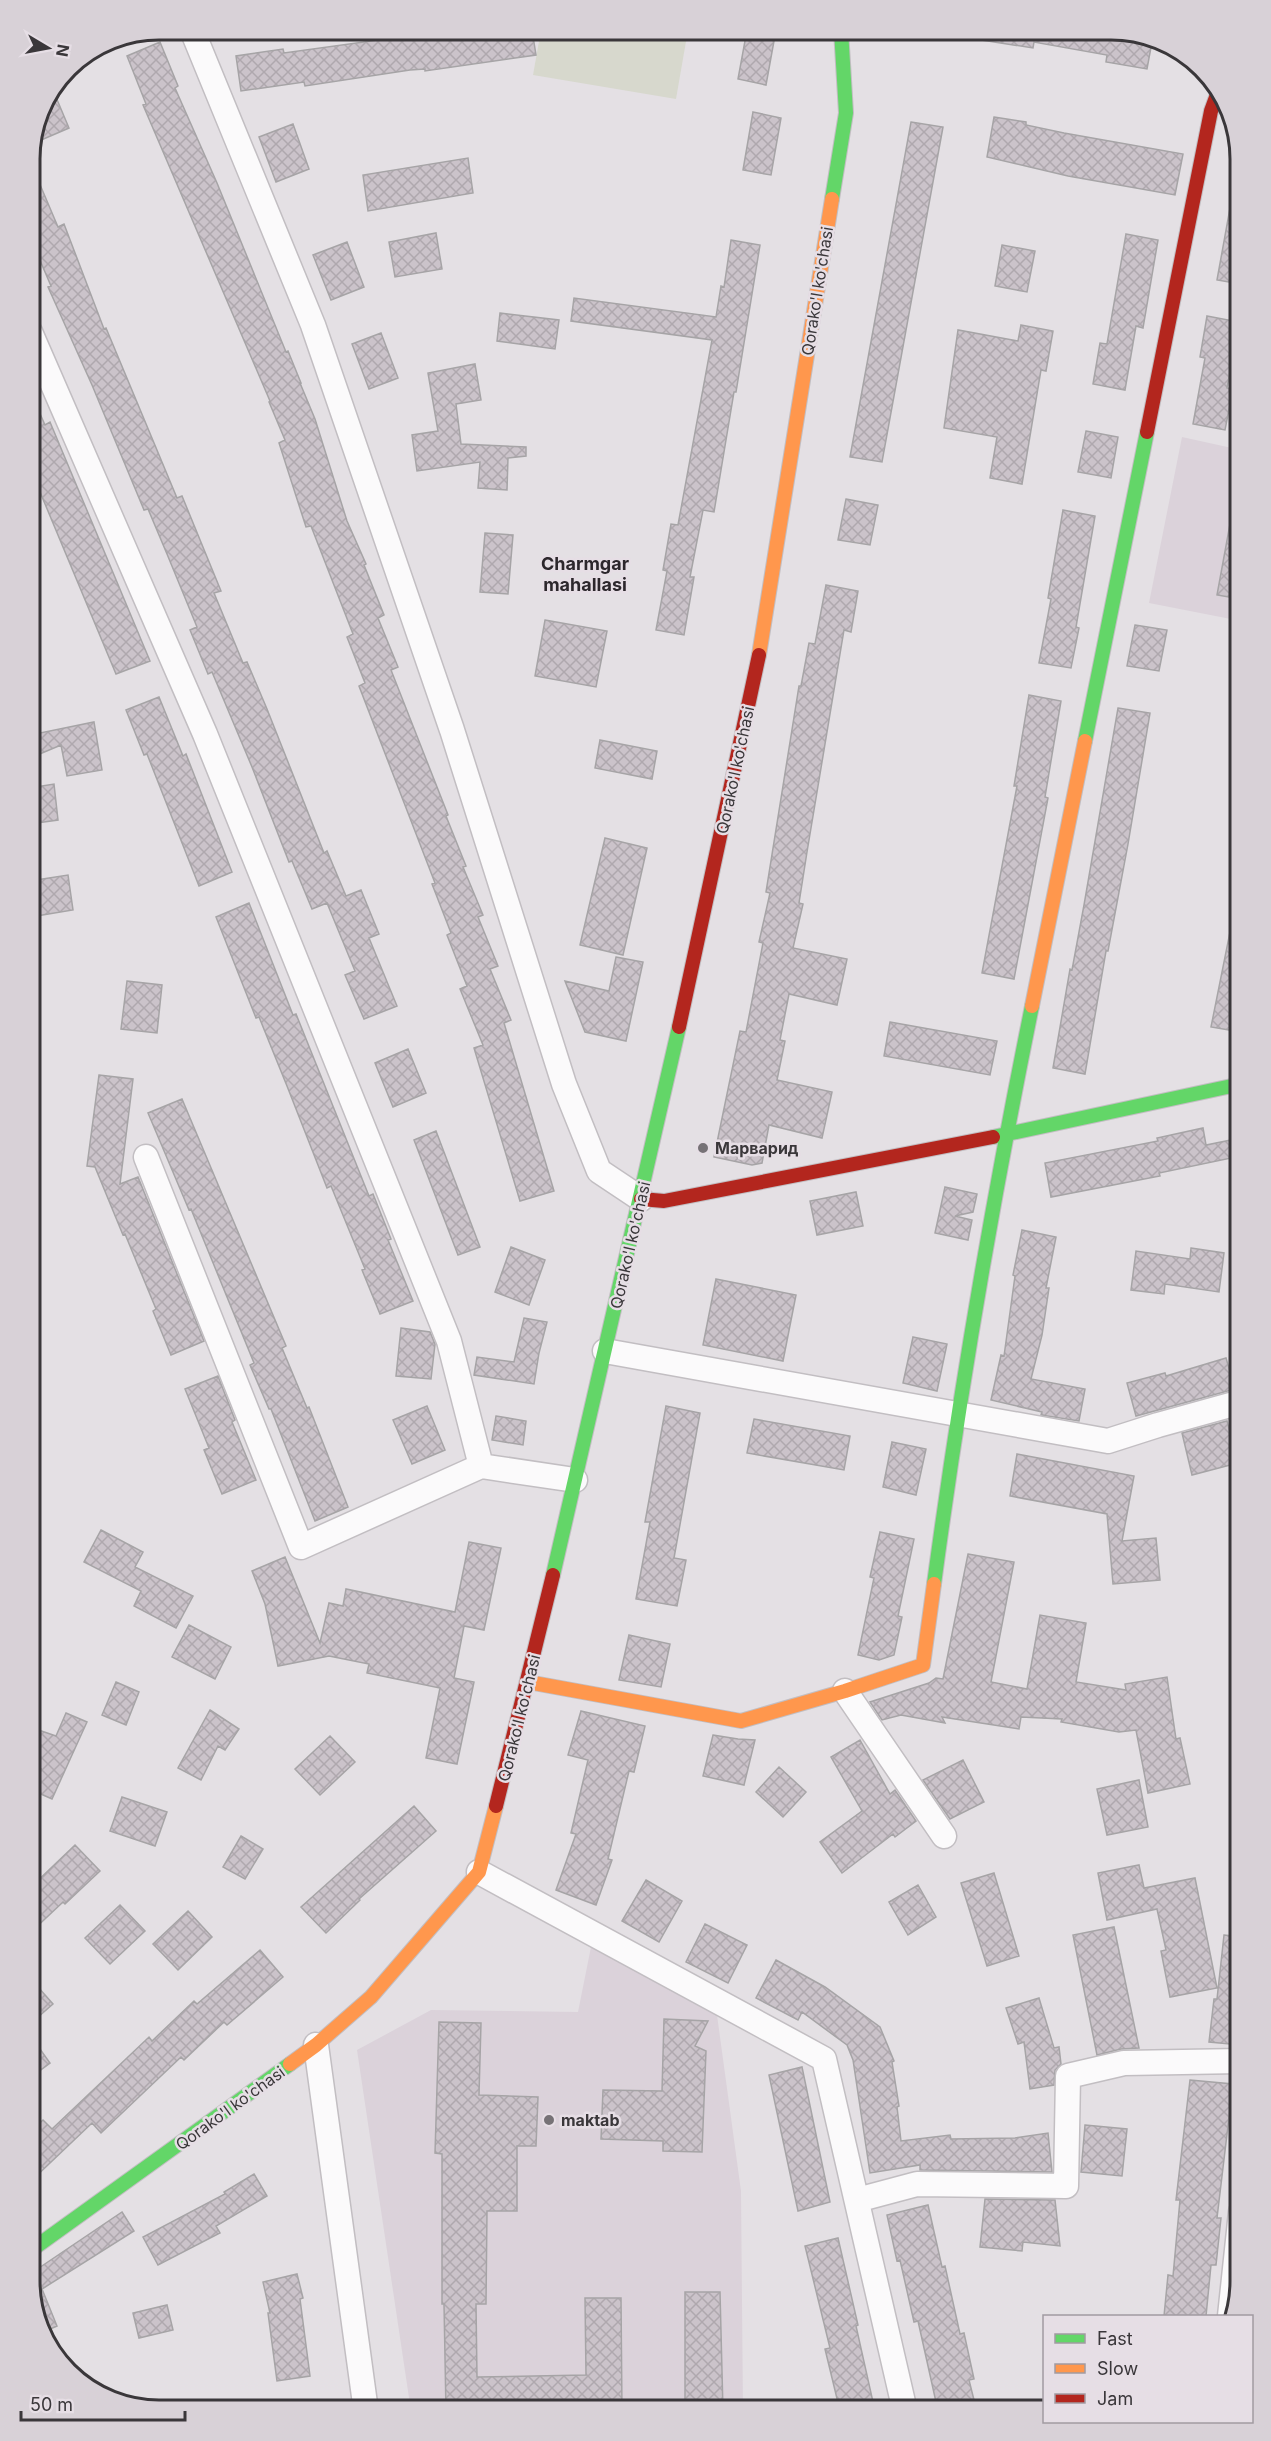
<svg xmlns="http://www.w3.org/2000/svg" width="1271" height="2441" font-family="Inter,sans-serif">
<defs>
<pattern id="building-cross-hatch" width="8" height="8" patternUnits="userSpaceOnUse" patternTransform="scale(1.5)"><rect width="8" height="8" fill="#cbc3ca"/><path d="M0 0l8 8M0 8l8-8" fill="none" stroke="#afa8ae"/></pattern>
</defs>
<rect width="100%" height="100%" fill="#e4e0e4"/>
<path fill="#dbd2da" d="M1182 437 1241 450V621L1149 603Z
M591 1947 717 2015 741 2191 743 2411H411L357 2050 431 2010 578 2012Z"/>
<path fill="#d7d8cd" d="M541 30H688L676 99 533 75Z"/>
<path fill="url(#building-cross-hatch)" stroke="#a6a4a6" stroke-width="1.5" d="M451 30H532L536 55 425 71V69L410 70 305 86 304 82 241 91 236 56 283 49 284 53Z
M747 30H776L766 85 738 79Z
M983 30H1113L1152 42 1147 69 1106 62 1107 55 1034 42 1033 48 982 40Z
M160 42 178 86 175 88 217 183 286 352 288 351 301 383H300L315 419 347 521 366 564 364 565 384 615 378 618 398 667 391 670 448 815 446 816 466 866 463 867 483 915 478 917 498 966 490 969 511 1020 504 1023 554 1191 520 1201 474 1048 483 1045 460 989 467 986 447 935 451 933 432 884 435 883 359 686 365 683 347 637 353 634 311 526 306 527 279 443 285 440 269 402 270 401 143 105 146 104 127 56Z
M53 90 69 128 32 144 40 110Z
M753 112 781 118 771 175 743 170Z
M994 117 1026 122V125L1064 133 1183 154 1175 195 1068 176 987 157Z
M911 122 943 127 882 462 850 457Z
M293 124 309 169 276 182 259 137Z
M468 158 473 193 368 211 363 175Z
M30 161 58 227 64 224 104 329 106 328 177 498 182 496 221 591 214 593 243 663 247 662 267 709 324 853 327 851 346 896 361 890 379 934 369 938 397 1006 364 1019 345 975 355 971 327 903 312 909 292 861 289 862 252 767 212 672 208 674 190 630 197 627 167 554 148 509 144 510 92 385 48 287 51 286 30 237Z
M1232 197 1241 198V284L1217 280Z
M436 233 442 269 395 277 389 242Z
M1126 234 1158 240 1143 328 1136 326 1125 390 1093 384 1100 343 1107 344Z
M731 240 760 245 736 392H734L714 512 703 510 690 577H694L684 635 656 630 667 571 663 570 671 524 678 525 712 340 571 321 574 298 716 317 721 286 724 287Z
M347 242 364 287 331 300 313 255Z
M1002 245 1035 251 1027 292 995 286Z
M500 313 559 320 555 349 497 341Z
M1207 316 1239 322 1227 388 1233 389 1225 430 1193 424 1205 358 1200 357Z
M1021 325 1053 331 1046 371 1041 370 1022 484 990 478 997 437 944 428 958 330 1018 341Z
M381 333 398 378 369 389 352 344Z
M475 364 481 400 456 404 461 444 526 447V456L508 458 507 490 478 488 480 462 417 471 412 435 438 431 428 373Z
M30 391 45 425 50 422 150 661 116 674 30 468Z
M1086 431 1118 437 1111 478 1078 472Z
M846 499 878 505 870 545 838 540Z
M1063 510 1095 516 1076 627 1079 628 1071 668 1039 663 1051 599 1048 598Z
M1232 513H1241V599L1217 595Z
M485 533 513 535 508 594 480 592Z
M826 585 858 591 851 632 844 630 807 852 799 903 803 904 793 948 847 959 837 1005 789 994 780 1040 785 1041 777 1080 832 1092 822 1138 769 1125 762 1163 752 1165 714 1157 740 1031 746 1032 763 943 759 942 770 893 766 892 799 686H801L809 643 815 644Z
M545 620 607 631 596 687 535 676Z
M1135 625 1167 630 1159 671 1127 666Z
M1029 695 1061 701 1045 797 1048 798 1014 979 982 973 1017 786H1014Z
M159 697 183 756 186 754 232 872 199 886 147 754 144 755 126 710Z
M1118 708 1150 713 1128 844 1108 951H1106L1085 1074 1053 1068 1070 969 1072 970 1084 905Z
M94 722 102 770 67 776 61 745 30 758V735Z
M600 740 657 751 652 779 595 768Z
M54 784 58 820 30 824V788Z
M605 838 647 848 623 955 580 945Z
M68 875 73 910 30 917V881Z
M249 903 293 1015 296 1014 369 1196 373 1194 391 1239 388 1240 413 1301 380 1314 362 1270 365 1269 331 1186 327 1188 287 1086 259 1017 256 1018 216 917Z
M1232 922H1241V1032L1211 1027Z
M616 957 643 962 626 1041 585 1032 565 981 609 991Z
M127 981 162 985 157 1033 121 1029Z
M890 1022 997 1041 990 1075 884 1056Z
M408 1049 426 1093 393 1107 375 1063Z
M99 1075 133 1079 120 1184 138 1177 204 1341 171 1355 153 1311 156 1309 125 1234 123 1235 95 1167 87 1166Z
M182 1099 286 1346 282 1348 307 1408 309 1407 348 1507 315 1521 271 1409H269L250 1365 254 1363 191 1209 189 1210 148 1113Z
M1203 1128 1206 1145 1241 1138V1156L1159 1173 1160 1176 1051 1197 1045 1163 1158 1141 1157 1138Z
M436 1131 480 1247 458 1255 414 1140Z
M945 1187 977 1194 973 1212 955 1216 972 1220 968 1240 935 1233Z
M856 1192 863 1226 817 1235 810 1201Z
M1022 1230 1056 1237 1046 1288H1049L1042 1335 1031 1379 1085 1389 1079 1421 1041 1415 1042 1412 991 1400 1001 1355 1004 1356 1015 1276 1013 1275Z
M511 1247 545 1260 529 1305 495 1292Z
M1191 1248 1224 1253 1219 1292 1165 1284 1164 1294 1131 1290 1136 1251 1190 1259Z
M716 1279 796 1295 783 1361 703 1345Z
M524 1318 547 1322 539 1353 534 1384 474 1375 477 1357 514 1362Z
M401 1328 430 1332 435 1344 431 1379 396 1376Z
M913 1337 947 1344 937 1391 903 1383Z
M1226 1358 1235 1389 1136 1416 1127 1383 1165 1373 1166 1376Z
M218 1376 235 1420 232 1422 256 1480 222 1494 204 1450 209 1448 185 1389Z
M427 1406 445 1450 412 1464 393 1420Z
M666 1406 700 1413 674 1558 686 1560 677 1606 636 1599 650 1522H645Z
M496 1416 526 1421 523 1445 492 1440Z
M754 1419 850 1436 844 1470 747 1453Z
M1227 1421 1238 1463 1192 1475 1182 1433Z
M892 1442 926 1449 916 1495 883 1487Z
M1017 1454 1134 1476 1122 1541 1156 1538 1160 1580 1113 1584 1107 1514 1010 1496Z
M101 1530 143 1552 135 1567 193 1596 176 1628 134 1606 141 1591 84 1562Z
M880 1532 914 1539 898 1616 902 1617 894 1655 879 1660 858 1655 874 1578 870 1577Z
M469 1542 501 1548 484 1630 464 1626 454 1678 474 1682 457 1764 426 1758 440 1688 367 1673 369 1664 329 1656 278 1666 265 1604 252 1571 285 1557 320 1643 329 1603 343 1606 346 1589 455 1612Z
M968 1554 1014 1562 991 1682 1027 1689 1040 1615 1086 1623 1076 1682 1126 1690 1125 1684 1167 1677 1176 1739 1180 1738 1190 1784 1148 1793 1136 1730 1119 1732 1061 1722 1062 1719 1021 1717 1019 1729 942 1717 945 1723 901 1715 882 1720 870 1702 929 1683 936 1678 943 1679Z
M189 1625 231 1647 215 1679 172 1657Z
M629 1635 670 1644 661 1687 619 1680Z
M116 1682 139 1692 126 1725 102 1715Z
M210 1710 239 1729 225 1750 218 1746 201 1780 178 1768Z
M581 1711 645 1726 634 1772 629 1771 608 1859 612 1860 596 1905 556 1890 576 1834 571 1833 588 1760 568 1755Z
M66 1713 87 1722 52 1799 32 1790 41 1769 30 1766V1727L56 1736Z
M713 1735 738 1739 755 1740 744 1785 703 1776Z
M330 1736 355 1762 320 1795 295 1769Z
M860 1740 890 1794 895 1790 916 1821 895 1837 893 1834 842 1873 820 1842 862 1811 831 1757Z
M963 1760 984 1802 950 1819 923 1780Z
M779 1767 806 1792 783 1817 756 1792Z
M1139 1780 1148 1827 1107 1835 1097 1789Z
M122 1797 167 1812 155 1846 110 1831Z
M414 1806 436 1831 359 1899 360 1900 326 1933 301 1907Z
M241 1836 263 1849 245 1879 223 1867Z
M75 1845 100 1871 65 1904 63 1902 30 1933V1888Z
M1139 1865 1144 1888 1195 1878 1217 1988 1170 1997 1161 1951 1166 1950 1157 1909 1107 1920 1098 1873Z
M994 1873 1019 1956 987 1966 961 1883Z
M646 1880 682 1901 659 1942 622 1921Z
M918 1885 936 1917 908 1935 889 1902Z
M120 1905 145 1931 110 1964 85 1938Z
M188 1911 212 1937 178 1970 153 1944Z
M705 1924 747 1945 728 1983 686 1962Z
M1114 1927 1139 2048 1121 2049 1097 2055 1073 1935Z
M1224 1935 1241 1937V2045L1209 2042 1214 1999H1217Z
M260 1950 283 1977 227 2025 224 2022 184 2060 181 2057 101 2133 92 2123 30 2182V2132L43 2120 52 2129 149 2037 152 2041 194 2001 197 2004Z
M776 1960 825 1987 880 2027 894 2061 892 2062 899 2106 897 2107 901 2141 950 2135 951 2139 1015 2138 1048 2133 1052 2172 920 2170V2165L870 2173 853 2060 847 2045 802 2012 798 2020 756 1998Z
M30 1978 53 2004 30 2024Z
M1039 1998 1054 2048 1059 2047 1061 2064 1055 2070 1054 2085 1030 2089 1024 2042 1018 2044 1006 2008Z
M664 2019 708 2021 695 2046 706 2051 702 2152 663 2151V2141L601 2139 603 2090 662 2091Z
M439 2022 481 2023 479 2095 538 2097 536 2146H517V2211H487L486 2304H476L477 2377 586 2375 585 2298H621L622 2411H446L444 2304H442V2154L435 2153Z
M30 2035 50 2063 30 2078Z
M802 2067 830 2202 798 2211 769 2075Z
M1190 2080 1233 2084 1217 2218H1221L1216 2265H1211L1206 2316H1164L1168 2275 1173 2276 1180 2200H1176Z
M1085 2125 1127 2129 1122 2176 1081 2172Z
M254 2174 267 2196 216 2226 220 2233 158 2265 143 2237 225 2194 224 2192Z
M985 2199 1055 2200 1060 2246 1023 2242 1022 2251 980 2247Z
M928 2205 942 2267 945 2266 960 2334 964 2333 974 2379 969 2380 976 2408 964 2411H938L918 2321 914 2322 900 2260 897 2261 887 2215Z
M122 2212 134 2231 42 2289 57 2326 41 2333 30 2274Z
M838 2238 858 2325 856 2326 875 2411H840L825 2349 830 2348 805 2246Z
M297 2274 303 2298 300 2299 310 2376 277 2381 268 2313H270L263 2282Z
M685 2292H720L723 2411H685Z
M167 2305 173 2330 139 2338 133 2313Z"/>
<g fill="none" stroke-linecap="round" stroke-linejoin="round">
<defs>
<path id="street" d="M192 30 313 325 452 730 564 1084 599 1171 641 1199
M30 332 205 734 449 1341 481 1466 575 1480
M146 1157 301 1547 481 1466
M605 1351 1108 1441 1158 1425 1241 1402
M845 1691 944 1836
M479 1872 824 2059 905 2411
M316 2045 366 2411
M857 2200 917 2184 1066 2186 1068 2076 1124 2063 1241 2061
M1230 2316 1241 2212"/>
<path id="fast" d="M832 199 846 113 841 30
M1085 741 1147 432
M993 1137 1241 1084
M553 1575 679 1027
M934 1584C960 1390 993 1198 1032 1006
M30 2251 290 2064"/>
<path id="slow" d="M759 655 832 199
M1032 1006 1085 741
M528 1682 741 1721 845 1691 923 1665 934 1584
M290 2064 316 2045 371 1997 479 1872 496 1806"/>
<path id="jam" d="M1147 432 1211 111 1218 92
M679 1027 759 655
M641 1199 664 1201 993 1137
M496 1806 553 1575"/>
</defs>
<use href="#street" stroke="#c2bec2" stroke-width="27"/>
<use href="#fast" stroke="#c2bec2" stroke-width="16"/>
<use href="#slow" stroke="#c2bec2" stroke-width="16"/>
<use href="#jam" stroke="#c2bec2" stroke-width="16"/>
<use href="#street" stroke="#fbfafb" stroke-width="24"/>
<use href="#fast" stroke="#63d668" stroke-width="14"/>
<use href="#slow" stroke="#ff974d" stroke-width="14"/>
<use href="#jam" stroke="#b3261e" stroke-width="14"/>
</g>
<g fill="#767276" stroke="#e6dee5" stroke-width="2">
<circle cx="703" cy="1148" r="6"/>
<circle cx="549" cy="2120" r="6"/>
</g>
<g text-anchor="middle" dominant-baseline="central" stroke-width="5" stroke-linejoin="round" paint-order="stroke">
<g font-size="16" fill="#3a373a" stroke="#e6dee5">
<text transform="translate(817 291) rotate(-81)">Qorako'l ko'chasi</text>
<text transform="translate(735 770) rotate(-78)">Qorako'l ko'chasi</text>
<text transform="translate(630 1245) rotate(-77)">Qorako'l ko'chasi</text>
<text transform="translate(519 1718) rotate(-76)">Qorako'l ko'chasi</text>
<text transform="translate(230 2108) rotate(-36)">Qorako'l ko'chasi</text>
</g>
<g font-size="16" font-weight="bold" fill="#3a373a" stroke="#e6dee5" text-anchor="start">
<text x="715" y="1148">Марварид</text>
<text x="561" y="2120">maktab</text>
</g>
<g font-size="18" font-weight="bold" fill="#2c272c" stroke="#e6dee5">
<text x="585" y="563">Charmgar<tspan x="585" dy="21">mahallasi</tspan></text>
</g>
</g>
<path d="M0 0H1271V2441H0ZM159 40H1111A119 119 0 0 1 1230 159V2281A119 119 0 0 1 1111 2400H159A119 119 0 0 1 40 2281V159A119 119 0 0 1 159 40Z" fill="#d8d1d7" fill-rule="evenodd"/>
<path fill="none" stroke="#3a373a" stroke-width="3" d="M159 40H1111A119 119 0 0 1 1230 159V2281A119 119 0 0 1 1111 2400H159A119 119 0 0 1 40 2281V159A119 119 0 0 1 159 40Z"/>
<rect x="1043" y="2315" width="210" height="108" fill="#e6dee5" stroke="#a19ba1" stroke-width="1.5"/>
<rect x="1055" y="2334" width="30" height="9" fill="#63d668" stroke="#a19ba1" stroke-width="1.5"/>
<text x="1097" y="2345" font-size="18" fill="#3a373a">Fast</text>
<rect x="1055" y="2364" width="30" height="9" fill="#ff974d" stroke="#a19ba1" stroke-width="1.5"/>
<text x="1097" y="2375" font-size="18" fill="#3a373a">Slow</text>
<rect x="1055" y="2394" width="30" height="9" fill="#b3261e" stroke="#a19ba1" stroke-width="1.5"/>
<text x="1097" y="2405" font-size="18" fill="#3a373a">Jam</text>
<g transform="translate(48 48) rotate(100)" stroke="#e6dee5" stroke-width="4.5" paint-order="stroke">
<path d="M0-4.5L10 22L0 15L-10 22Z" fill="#3a373a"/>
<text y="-9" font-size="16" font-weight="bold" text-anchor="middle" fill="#3a373a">N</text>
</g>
<path d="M21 2411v9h164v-9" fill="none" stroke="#3a373a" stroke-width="3"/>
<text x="30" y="2411" font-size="18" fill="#3a373a" stroke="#e6dee5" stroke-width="4.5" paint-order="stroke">50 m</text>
</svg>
